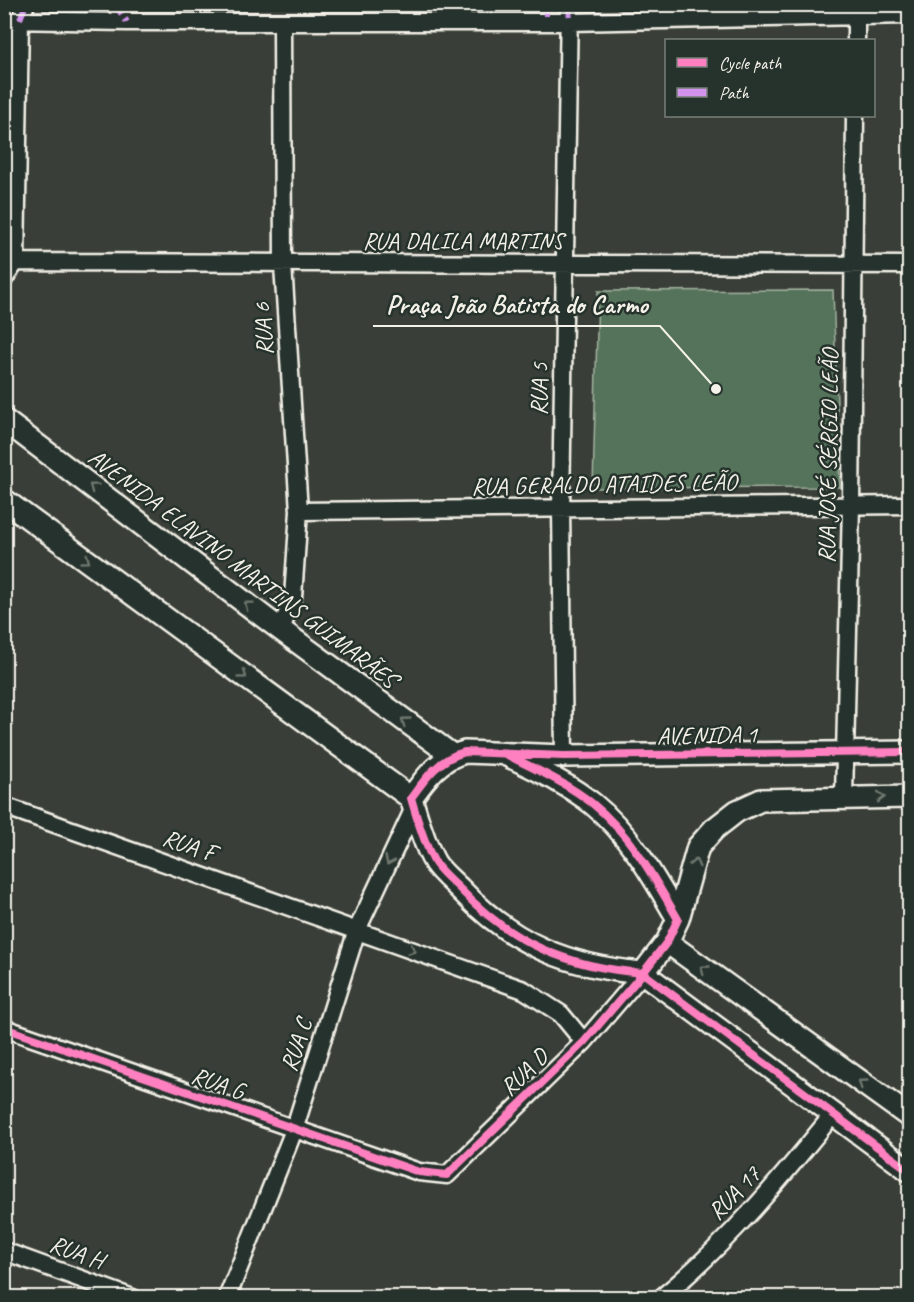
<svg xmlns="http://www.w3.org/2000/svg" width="914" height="1302" font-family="Caveat,sans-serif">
<rect width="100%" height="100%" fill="#393f38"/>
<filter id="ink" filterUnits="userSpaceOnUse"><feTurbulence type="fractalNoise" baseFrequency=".0167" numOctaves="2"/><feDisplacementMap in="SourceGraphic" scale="12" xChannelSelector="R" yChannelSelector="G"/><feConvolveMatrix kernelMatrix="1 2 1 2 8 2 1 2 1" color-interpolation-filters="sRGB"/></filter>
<g filter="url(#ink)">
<path fill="#55735a" stroke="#a4b2a1" stroke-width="1.5" d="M833 290 840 487 593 488 598 291Z"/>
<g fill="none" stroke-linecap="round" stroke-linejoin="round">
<defs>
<path id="minor" d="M115 4 127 22
M4 20 127 22H570L910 15
M856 40V15
M16 262 910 265
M4 279 16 262 20 19 26 4
M299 511 910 505
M281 630 293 597 299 511 283 265 282 22
M564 756 561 508 569 4
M844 797 851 505 855 116
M4 806 524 990 561 1014 584 1042
M4 1028 419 1172 447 1175 584 1042 643 973
M4 1251 133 1298
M227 1298 294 1130 357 930 414 808
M661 1298C727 1244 781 1179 834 1113"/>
<path id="tertiary" d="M4 420 281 630 452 755
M4 500 411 798
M505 754C535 769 567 783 593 804 631 835 654 878 678 919L667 942 643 973C568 967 512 944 460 889 452 881 441 872 435 863 424 844 417 818 411 798 426 777 440 758 465 752L564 756 910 752
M678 919 698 847 714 829 737 811 761 800 910 797
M667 942 910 1117
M643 973 910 1171"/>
</defs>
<use href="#minor" stroke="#f4f1e8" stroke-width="21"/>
<use href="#tertiary" stroke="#f4f1e8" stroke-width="26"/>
<use href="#minor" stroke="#26332d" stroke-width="16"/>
<use href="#tertiary" stroke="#26332d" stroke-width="21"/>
<path stroke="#d193ec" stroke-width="6" stroke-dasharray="12 6" stroke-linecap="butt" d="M115 4 127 22
M546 4V22
M569 4 570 22
M20 19 26 4"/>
<defs>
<path id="cycleway" d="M505 754C535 769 567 783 593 804 631 835 654 878 678 919L667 942 643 973C568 967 512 944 460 889 452 881 441 872 435 863 424 844 417 818 411 798 426 777 440 758 465 752L564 756 910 752
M4 1028 419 1172 447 1175 584 1042 643 973 910 1171"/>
</defs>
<use href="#cycleway" stroke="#26332d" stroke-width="11"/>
<use href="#cycleway" stroke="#ff80c0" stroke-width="8"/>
</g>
<defs><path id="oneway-chevron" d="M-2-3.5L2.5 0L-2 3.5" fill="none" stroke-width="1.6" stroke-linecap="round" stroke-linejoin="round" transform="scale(1.5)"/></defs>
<g stroke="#6e766e">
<use href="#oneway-chevron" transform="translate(93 487) rotate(-143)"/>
<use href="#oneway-chevron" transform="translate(86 560) rotate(36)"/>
<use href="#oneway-chevron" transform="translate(248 605) rotate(-143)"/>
<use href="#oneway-chevron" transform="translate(243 675) rotate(36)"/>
<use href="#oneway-chevron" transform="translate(405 721) rotate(-144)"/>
<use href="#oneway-chevron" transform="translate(881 797)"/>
<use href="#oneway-chevron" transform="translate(389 861) rotate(115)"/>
<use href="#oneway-chevron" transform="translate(695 863) rotate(-77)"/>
<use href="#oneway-chevron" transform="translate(412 950) rotate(20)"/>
<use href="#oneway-chevron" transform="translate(704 969) rotate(-144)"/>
<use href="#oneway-chevron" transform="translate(862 1083) rotate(-144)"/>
</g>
</g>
<g text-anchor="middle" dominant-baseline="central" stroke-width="5" stroke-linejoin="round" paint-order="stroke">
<g font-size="24" fill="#f4f1e8" stroke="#26332d">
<text x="463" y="241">RUA DALILA MARTINS</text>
<text transform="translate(263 329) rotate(-94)">RUA 6</text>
<text transform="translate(539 389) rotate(-89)">RUA 5</text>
<text transform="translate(828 456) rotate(-89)">RUA JOSÉ SÉRGIO LEÃO</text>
<text transform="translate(604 484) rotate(-1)">RUA GERALDO ATAIDES LEÃO</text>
<text transform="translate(243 568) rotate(37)">AVENIDA ELAVINO MARTINS GUIMARÃES</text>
<text transform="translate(707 735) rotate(-1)">AVENIDA 1</text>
<text transform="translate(189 845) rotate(19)">RUA F</text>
<text transform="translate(296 1045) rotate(-72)">RUA C</text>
<text transform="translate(524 1072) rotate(-44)">RUA D</text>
<text transform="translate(218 1083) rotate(19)">RUA G</text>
<text transform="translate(734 1193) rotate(-46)">RUA 17</text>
<text transform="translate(77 1252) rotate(20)">RUA H</text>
</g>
</g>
<path fill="none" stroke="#f4f1e8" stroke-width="2" d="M716 389L660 326H373"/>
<circle fill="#f4f1e8" stroke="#26332d" stroke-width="2" cx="716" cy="389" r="6"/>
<g font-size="26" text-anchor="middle" font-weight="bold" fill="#f4f1e8" stroke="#26332d" stroke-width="5" stroke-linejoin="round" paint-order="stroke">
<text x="517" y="313">Praça João Batista do Carmo</text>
</g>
<rect width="914" height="1302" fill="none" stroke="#26332d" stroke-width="24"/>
<rect x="12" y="12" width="890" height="1278" fill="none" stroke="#f4f1e8" stroke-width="2" filter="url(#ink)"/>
<rect x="665" y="39" width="210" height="78" fill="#26332d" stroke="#787f78" stroke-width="1.5"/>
<rect x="677" y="58" width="30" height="9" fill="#ff80c0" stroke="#787f78" stroke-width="1.5"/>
<text x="719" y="69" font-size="18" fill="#f4f1e8">Cycle path</text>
<rect x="677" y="88" width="30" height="9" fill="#d193ec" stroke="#787f78" stroke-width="1.5"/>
<text x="719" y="99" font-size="18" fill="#f4f1e8">Path</text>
</svg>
